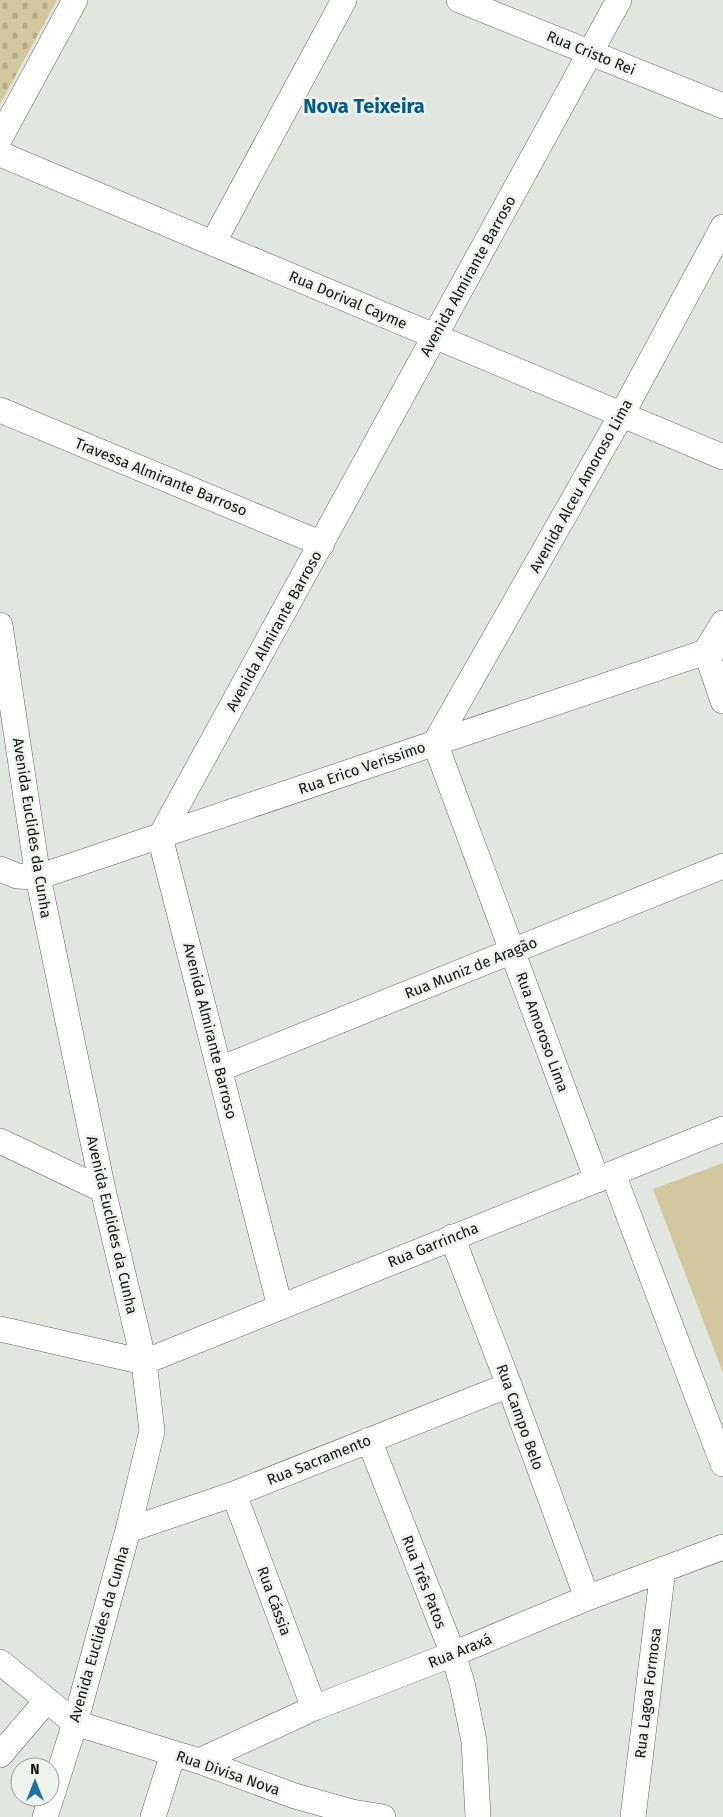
<svg xmlns="http://www.w3.org/2000/svg" width="723" height="1817" font-family="'Fira Sans',sans-serif">
<defs>
<pattern id="cemetery-stones" width="16" height="16" patternUnits="userSpaceOnUse" patternTransform="scale(1.25)"><rect width="16" height="16" fill="#d1c89d"/><path d="M2 7V4a2 2 0 0 1 4 0v3zM10 15v-3a2 2 0 0 1 4 0v3z" fill="#b3ab86"/></pattern>
</defs>
<rect width="100%" height="100%" fill="#e1e6e0"/>
<path fill="url(#cemetery-stones)" d="M0 0H57L0 104Z"/>
<path fill="#d1c89d" d="M723 1163V1373L653 1189Z"/>
<g fill="none" stroke-linecap="round" stroke-linejoin="round">
<defs>
<path id="minor" d="M459 0 723 106
M0 138 75 0
M0 154 723 457
M213 243 344 0
M0 410 322 544
M723 623 706 651 723 701
M0 625 38 877 103 1190 144 1362 152 1431 128 1530 75 1723 45 1817
M0 869 17 876 38 877 723 646
M220 1069 723 866
M0 1141 103 1190
M613 1174 723 1464
M597 1180 435 743 622 414 723 227
M452 1237 509 1385 587 1598
M280 1307 160 837 619 0
M0 1329 144 1362
M144 1362 723 1129
M369 1440 453 1654 462 1683 474 1741 478 1817
M234 1494 314 1708
M128 1530 234 1494 509 1385
M0 1662 75 1723 199 1761 295 1796 352 1812 383 1817
M0 1755 47 1700
M199 1761 314 1708 453 1654 587 1598 723 1547
M153 1817 173 1754
M633 1817 663 1569"/>
</defs>
<use href="#minor" stroke="#60645f" stroke-width="26"/>
<use href="#minor" stroke="#fff" stroke-width="25"/>
</g>
<g text-anchor="middle" dominant-baseline="central" stroke-width="5" stroke-linejoin="round" paint-order="stroke">
<g font-size="15" fill="#141513" stroke="#eff3ed">
<text transform="translate(591 53) rotate(22)">Rua Cristo Rei</text>
<text transform="translate(468 276) rotate(-61)">Avenida Almirante Barroso</text>
<text transform="translate(348 300) rotate(23)">Rua Dorival Cayme</text>
<text transform="translate(161 477) rotate(22)">Travessa Almirante Barroso</text>
<text transform="translate(581 486) rotate(-61)">Avenida Alceu Amoroso Lima</text>
<text transform="translate(274 631) rotate(-61)">Avenida Almirante Barroso</text>
<text transform="translate(362 768) rotate(-19)">Rua Erico Verissimo</text>
<text transform="translate(32 828) rotate(81)">Avenida Euclides da Cunha</text>
<text transform="translate(471 968) rotate(-22)">Rua Muniz de Aragão</text>
<text transform="translate(210 1031) rotate(76)">Avenida Almirante Barroso</text>
<text transform="translate(542 1032) rotate(70)">Rua Amoroso Lima</text>
<text transform="translate(112 1225) rotate(77)">Avenida Euclides da Cunha</text>
<text transform="translate(433 1245) rotate(-22)">Rua Garrincha</text>
<text transform="translate(520 1417) rotate(70)">Rua Campo Belo</text>
<text transform="translate(319 1460) rotate(-22)">Rua Sacramento</text>
<text transform="translate(424 1582) rotate(69)">Rua Três Patos</text>
<text transform="translate(274 1601) rotate(70)">Rua Cássia</text>
<text transform="translate(99 1634) rotate(-74)">Avenida Euclides da Cunha</text>
<text transform="translate(460 1651) rotate(-22)">Rua Araxá</text>
<text transform="translate(648 1693) rotate(-83)">Rua Lagoa Formosa</text>
<text transform="translate(228 1773) rotate(19)">Rua Divisa Nova</text>
</g>
<g font-size="20" font-weight="bold" fill="#045a85" stroke="#eff3ed">
<text x="364" y="106">Nova Teixeira</text>
</g>
</g>
<g transform="translate(35 1782)"><circle r="24" fill="#eff3ed" stroke="#979a96"/>
<path d="M0-4L9 19L0 12L-9 19Z" fill="#1e72a2"/>
<text y="-8" font-size="14" font-weight="bold" text-anchor="middle" fill="#141513">N</text>
</g>
</svg>
